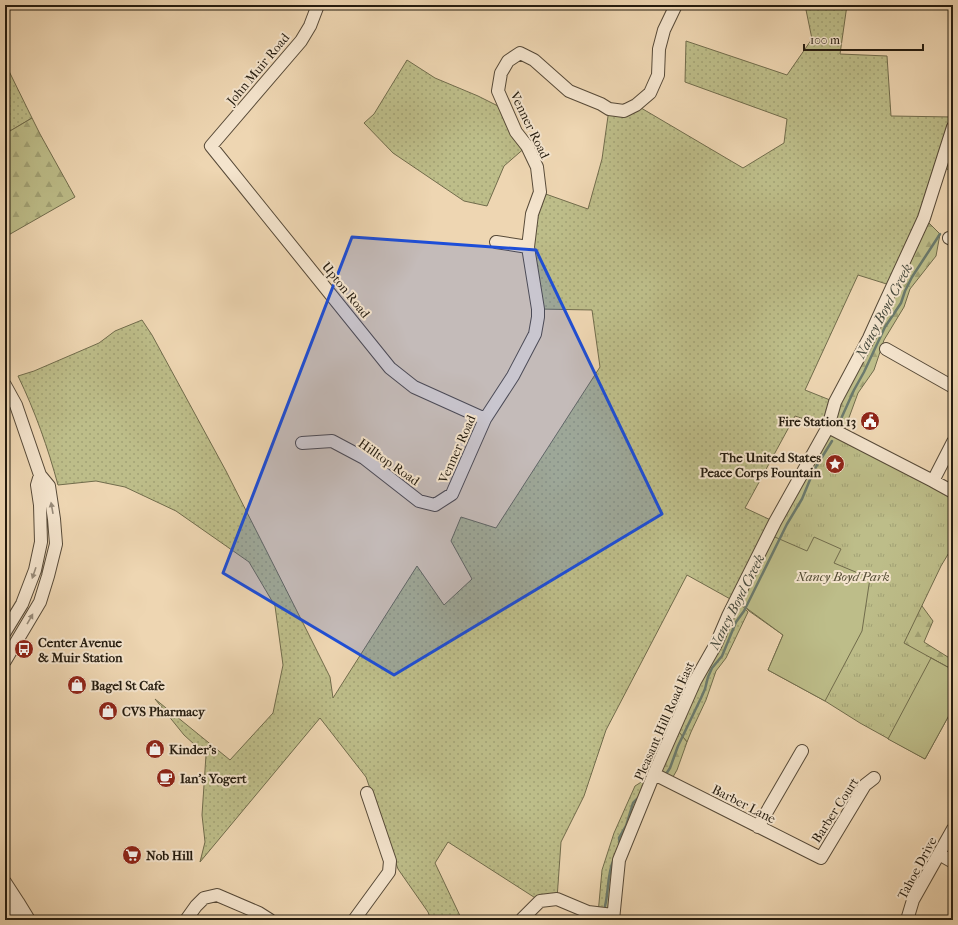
<svg xmlns="http://www.w3.org/2000/svg" width="958" height="925" font-family="'IM FELL French Canon',serif">
<defs>
<pattern id="grass-dots" width="8" height="8" patternUnits="userSpaceOnUse"><rect width="8" height="8" fill="#bdbd89"/><path d="M2 2h.1M6 6h.1" fill="none" stroke="#a2a275" stroke-width="1.8" stroke-linecap="round"/></pattern>
<pattern id="forest-firs" width="22" height="20" patternUnits="userSpaceOnUse"><rect width="22" height="20" fill="#bdbd89"/><path d="M5 1l3.5 6h-7zM16 11l3.5 6h-7z" fill="#a2a275"/></pattern>
<pattern id="park-tufts" width="24" height="20" patternUnits="userSpaceOnUse"><rect width="24" height="20" fill="#bdbd89"/><path d="M3 7l-1-3M5 7V3M7 7l1-3M15 17l-1-3M17 17v-4M19 17l1-3" fill="none" stroke="#a2a275"/></pattern>
</defs>
<rect width="100%" height="100%" fill="#eed6b2"/>
<filter id="stains"><feTurbulence type="fractalNoise" baseFrequency=".005" numOctaves="4"/><feColorMatrix values="0 0 0 0 .2 0 0 0 0 .09 0 0 0 0 .02 0 0 0 .5 -.17"/></filter>
<radialGradient id="worn" r=".72"><stop offset=".6" stop-color="#630" stop-opacity="0"/><stop offset="1" stop-color="#630" stop-opacity=".3"/></radialGradient>
<path fill="url(#grass-dots)" stroke="#716c4c" d="M805 5H847L840 54 887 56 891 116 953 117V129L893 286 858 275 805 390 835 402 828 427 795 416 745 508 775 522 736 599 748 612 726 658 716 671 706 700 691 732 687 742 675 727 732 600 687 575 606 730 584 796 561 842 557 899 540 901 448 842 435 863 462 920H431L428 912 398 869 366 777 320 718 200 862 205 842 202 815 206 755 184 735 155 699 230 760 273 713 283 665 275 606 249 562 176 511 125 487 96 481 58 485C48 448 35 411 18 376L34 371 99 343 115 331 142 320 152 335 226 471 305 627 330 677 333 698 417 566 444 605 472 579 451 541 461 517 496 528 600 367 592 310 538 309 528 247 540 192 588 209 602 159 609 109 636 105 743 168 784 143 787 119 685 82 686 41 787 75 812 39Z
M407 60 435 78 478 96 506 110 527 146 504 166 487 206 464 201 393 153 364 123 374 114Z
M5 63 32 118 5 134Z
M654 774 619 860 613 915 598 914 602 870 614 833 635 786Z"/>
<path fill="url(#forest-firs)" stroke="#716c4c" d="M32 118 40 134 75 197 5 237V155L7 150 5 145V134Z
M953 127V172L941 166Z
M924 218 940 234 936 256 910 289 904 307 884 340 874 370 858 393 843 434 922 606 933 621 924 642 951 659 953 662V670L931 658 888 739 828 427Z
M675 727 687 742 677 770 670 782 654 774Z"/>
<path fill="url(#park-tufts)" stroke="#716c4c" d="M828 427 953 492V546L941 566 904 643 953 670V708L925 759 860 723 825 701 768 670 783 635 749 611 736 599Z"/>
<path fill="#bdbd89" stroke="#716c4c" d="M768 534 807 551 814 537 841 549 834 563 870 578 862 631 825 701 768 670 783 635 749 610 741 603Z
M931 658 953 670V708L925 759 888 739Z"/>
<g fill="none" stroke-linecap="round" stroke-linejoin="round">
<path stroke="#6b7a6d" stroke-width="2.5" d="M840 421 854 390 864 372 885 327 901 303 905 291 912 277 940 234
M666 774 670 768 678 746 701 698 705 689 708 677 712 668 722 656 736 622 744 611 787 524 802 499 814 470 832 441
M620 845 619 838 626 826 633 803 639 797
M605 906C609 890 607 873 614 859"/>
<defs>
<path id="minor" d="M318 5 310 26 301 41 211 146 390 368 414 387 485 419
M949 238 953 240
M496 242 528 247
M886 349 953 387
M5 385 16 405 40 475 49 486 54 519 56 544 48 576 40 602 5 661
M828 427 933 481 953 492
M302 443 332 441 364 458 419 501 435 505 452 494 485 419 513 376 535 334 538 317V309L528 247 532 214 540 192 537 167 527 146 516 132 498 91 501 73 508 61 520 53 534 60 569 91 601 104 609 109 624 111 636 105 650 93 658 75 659 49 664 30 676 5
M933 481 953 442
M5 632 22 604 35 570 41 542 40 505 37 485 40 475
M654 774 821 858 865 785 874 778
M758 827 802 751
M939 854 953 862
M5 882 18 902 29 920
M5 901 17 920
M522 919 540 901 557 899 588 912 613 915
M186 920 196 906 204 898 217 895 259 913 270 920
M354 920 389 872 390 861 367 793
M613 920 619 860 654 774 695 681 716 644 728 616 775 522 828 427 835 402 869 338 883 307 924 218 953 127
M907 920 913 900 953 829"/>
</defs>
<use href="#minor" stroke="#574a38" stroke-width="14"/>
<use href="#minor" stroke="#f4e4cd" stroke-width="12"/>
</g>
<defs><path id="oneway-solid" d="M-6-.8H1V-3.2L6.5 0L1 3.2V.8H-6Z"/></defs>
<g fill="#978a78">
<use href="#oneway-solid" transform="translate(52 508) rotate(-100)"/>
<use href="#oneway-solid" transform="translate(34 573) rotate(109)"/>
<use href="#oneway-solid" transform="translate(30 619) rotate(-60)"/>
</g>
<path fill="#1d4ed8" fill-opacity="0.2" stroke="#1d4ed8" stroke-width="3" stroke-linejoin="round" d="M352 237 536 250 662 514 394 675 223 573Z"/>
<defs>
<symbol id="civic-disc" viewBox="-11 -11 22 22"><circle r="9.5" fill="#8f2418" stroke="#f4e4cd"/><path d="M-.6-6.5H3V-4.5H.6V-3L4-1V1h2V6H-6V1h2V-1L-.6-3ZM-1.2 2.5V6h2.4V2.5Z" fill="#fff"/></symbol>
<symbol id="sight-disc" viewBox="-11 -11 22 22"><circle r="9.5" fill="#8f2418" stroke="#f4e4cd"/><path d="M0-6L1.8-2.2L6-1.7L2.9 1.2L3.7 5.4L0 3.3L-3.7 5.4L-2.9 1.2L-6-1.7L-1.8-2.2Z" fill="#fff"/></symbol>
<symbol id="bus-disc" viewBox="-11 -11 22 22"><circle r="9.5" fill="#8f2418" stroke="#f4e4cd"/><path d="M-5-6H5V4H4V6H2V4H-2V6H-4V4H-5ZM-3.5-4V0h7V-4ZM-3.5 1.2v1.5H-2V1.2ZM2 1.2v1.5H3.5V1.2Z" fill="#fff"/></symbol>
<symbol id="shop-disc" viewBox="-11 -11 22 22"><circle r="9.5" fill="#8f2418" stroke="#f4e4cd"/><path d="M-5-2.5h2.3a2.7 3.5 0 0 1 5.4 0H5L5.5 6h-11ZM-1.5-2.5h3a1.5 2.3 0 0 0-3 0Z" fill="#fff"/></symbol>
<symbol id="cafe-disc" viewBox="-11 -11 22 22"><circle r="9.5" fill="#8f2418" stroke="#f4e4cd"/><path d="M-5.5-4.5H6V0H3Q3 3.5 0 3.5H-2.5Q-5.5 3.5-5.5 0ZM3-3.2v2h1.7v-2ZM-6 4.5H4V6H-6Z" fill="#fff"/></symbol>
<symbol id="supermarket-disc" viewBox="-11 -11 22 22"><circle r="9.5" fill="#8f2418" stroke="#f4e4cd"/><path d="M-6-5.5h2.5l.6 2H6L4.5 2H-2.5L-4.4-4H-6ZM-1.5 3.2a1.3 1.3 0 1 0 .1 0ZM3 3.2a1.3 1.3 0 1 0 .1 0Z" fill="#fff"/></symbol>
</defs>
<g fill-rule="evenodd">
<use href="#civic-disc" x="859" y="410" width="22" height="22"/>
<use href="#sight-disc" x="824" y="453" width="22" height="22"/>
<use href="#bus-disc" x="13" y="638" width="22" height="22"/>
<use href="#shop-disc" x="66" y="674" width="22" height="22"/>
<use href="#shop-disc" x="97" y="700" width="22" height="22"/>
<use href="#shop-disc" x="144" y="738" width="22" height="22"/>
<use href="#cafe-disc" x="155" y="767" width="22" height="22"/>
<use href="#supermarket-disc" x="121" y="844" width="22" height="22"/>
</g>
<g text-anchor="middle" dominant-baseline="central" stroke-width="4" stroke-linejoin="round" paint-order="stroke">
<g font-size="13" fill="#251c0f" stroke="#f4e4cd">
<text transform="translate(258 69) rotate(-50)">John Muir Road</text>
<text transform="translate(530 125) rotate(64)">Venner Road</text>
<text transform="translate(346 290) rotate(51)">Upton Road</text>
<text transform="translate(457 449) rotate(-66)">Venner Road</text>
<text transform="translate(389 462) rotate(35)">Hilltop Road</text>
<text transform="translate(664 721) rotate(-66)">Pleasant Hill Road East</text>
<text transform="translate(744 804) rotate(27)">Barber Lane</text>
<text transform="translate(835 810) rotate(-57)">Barber Court</text>
<text transform="translate(917 868) rotate(-62)">Tahoe Drive</text>
</g>
<g font-size="13" font-weight="bold" fill="#251c0f" stroke="#f4e4cd" text-anchor="start">
<text x="856" y="421" text-anchor="end">Fire Station 13</text>
<text x="821" y="457" text-anchor="end">The United States<tspan x="821" dy="15">Peace Corps Fountain</tspan></text>
<text x="38" y="642">Center Avenue<tspan x="38" dy="15">&amp; Muir Station</tspan></text>
<text x="91" y="685">Bagel St Cafe</text>
<text x="122" y="711">CVS Pharmacy</text>
<text x="169" y="749">Kinder's</text>
<text x="180" y="778">Ian's Yogert</text>
<text x="146" y="855">Nob Hill</text>
</g>
<g font-size="13" font-style="italic" fill="#534c34" stroke="#f4e4cd">
<text x="843" y="576">Nancy Boyd Park</text>
</g>
<g font-size="14" font-style="italic" fill="#484b3e" stroke="#f4e4cd">
<text transform="translate(884 311) rotate(-62)">Nancy Boyd Creek</text>
<text transform="translate(737 602) rotate(-63)">Nancy Boyd Creek</text>
</g>
</g>
<rect width="958" height="925" fill="none" stroke="#eed6b2" stroke-width="20"/>
<rect x="6" y="6" width="946" height="913" fill="none" stroke="#251c0f" stroke-width="2"/>
<rect x="10" y="10" width="938" height="905" fill="none" stroke="#251c0f"/>
<path d="M804 44v6h119v-6" fill="none" stroke="#251c0f" stroke-width="2"/>
<text x="810" y="44" font-size="12" fill="#251c0f" stroke="#f4e4cd" stroke-width="3" paint-order="stroke">100 m</text>
<rect width="100%" height="100%" filter="url(#stains)"/>
<rect width="100%" height="100%" fill="url(#worn)"/>
</svg>
